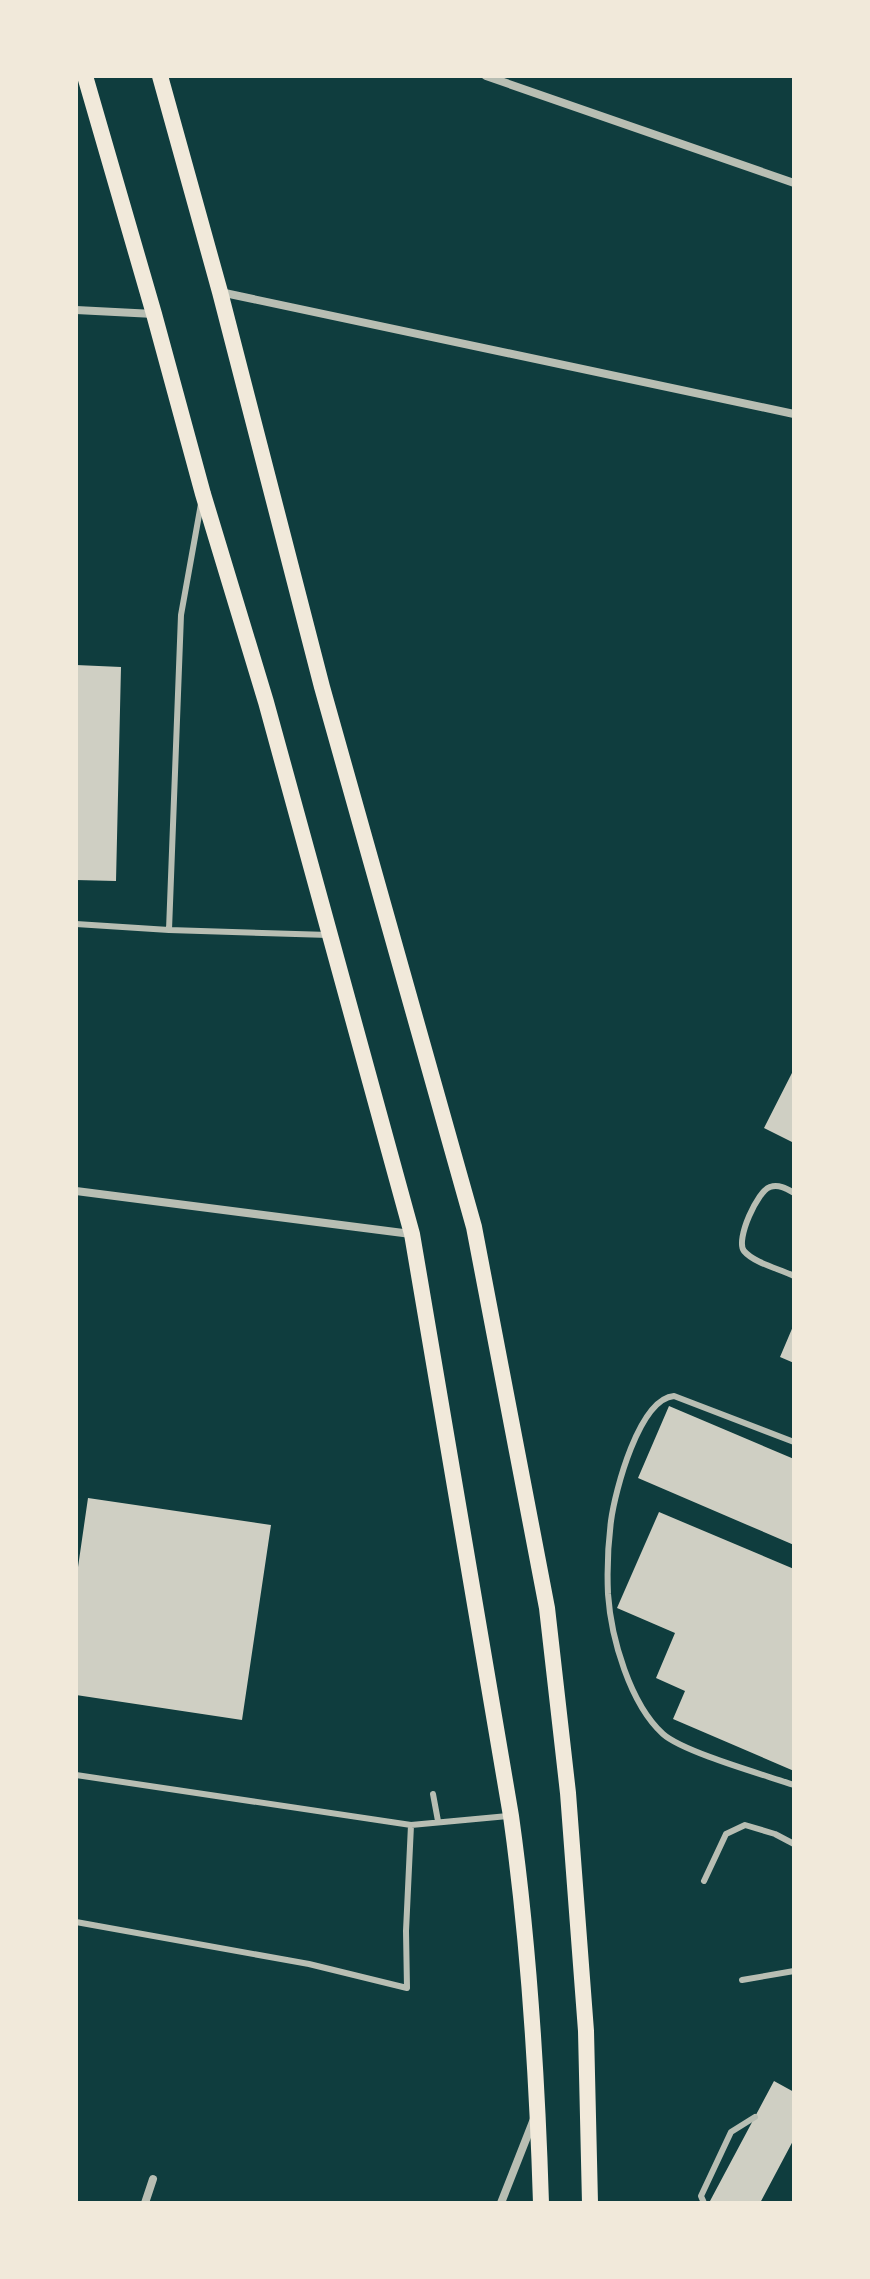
<svg xmlns="http://www.w3.org/2000/svg" width="870" height="2279" font-family="Quicksand,sans-serif">
<rect width="100%" height="100%" fill="#0f3d3e"/>
<path fill="#cfcfc3" d="M76 665 121 667 116 881 76 880Z
M794 1069V1143L764 1128Z
M794 1324V1363L780 1357Z
M669 1406 794 1459V1545L638 1478Z
M88 1498 271 1525 242 1720 76 1695V1581Z
M659 1512 794 1569V1771L673 1719 685 1691 656 1678 675 1633 617 1608Z
M774 2081 794 2092V2139L760 2203H713L710 2201Z"/>
<g fill="none" stroke-linecap="round" stroke-linejoin="round">
<path stroke="#b8beb3" stroke-width="6" d="M76 924 169 930 329 935
M169 930 181 615 201 504
M794 1193C787 1189 779 1184 770 1187 758 1190 735 1240 744 1251 754 1263 780 1269 794 1276
M794 1442 674 1396C639 1399 615 1491 611 1521 608 1544 607 1571 608 1594 611 1638 630 1704 663 1734 683 1752 765 1775 794 1785
M76 1775 411 1825 508 1816
M433 1794 438 1821
M704 1881 726 1834 745 1825 775 1834 794 1844
M76 1922 309 1964 407 1988 406 1931 411 1825
M742 1980 794 1971
M704 2203 701 2196 731 2132 755 2117"/>
<path stroke="#b8beb3" stroke-width="8" d="M486 76 794 183
M220 292 794 414
M76 310 154 314
M76 1191 411 1234
M145 2203 153 2179
M501 2203 534 2119"/>
<path stroke="#f1e9da" stroke-width="16" d="M85 76 154 314 203 494 266 702 412 1234 511 1816C529 1944 537 2073 541 2203
M160 76 220 292 322 687 474 1227 547 1608 568 1793 586 2031 590 2203"/>
</g>
<rect width="870" height="2279" fill="none" stroke="#f1e9da" stroke-width="156"/>
</svg>
